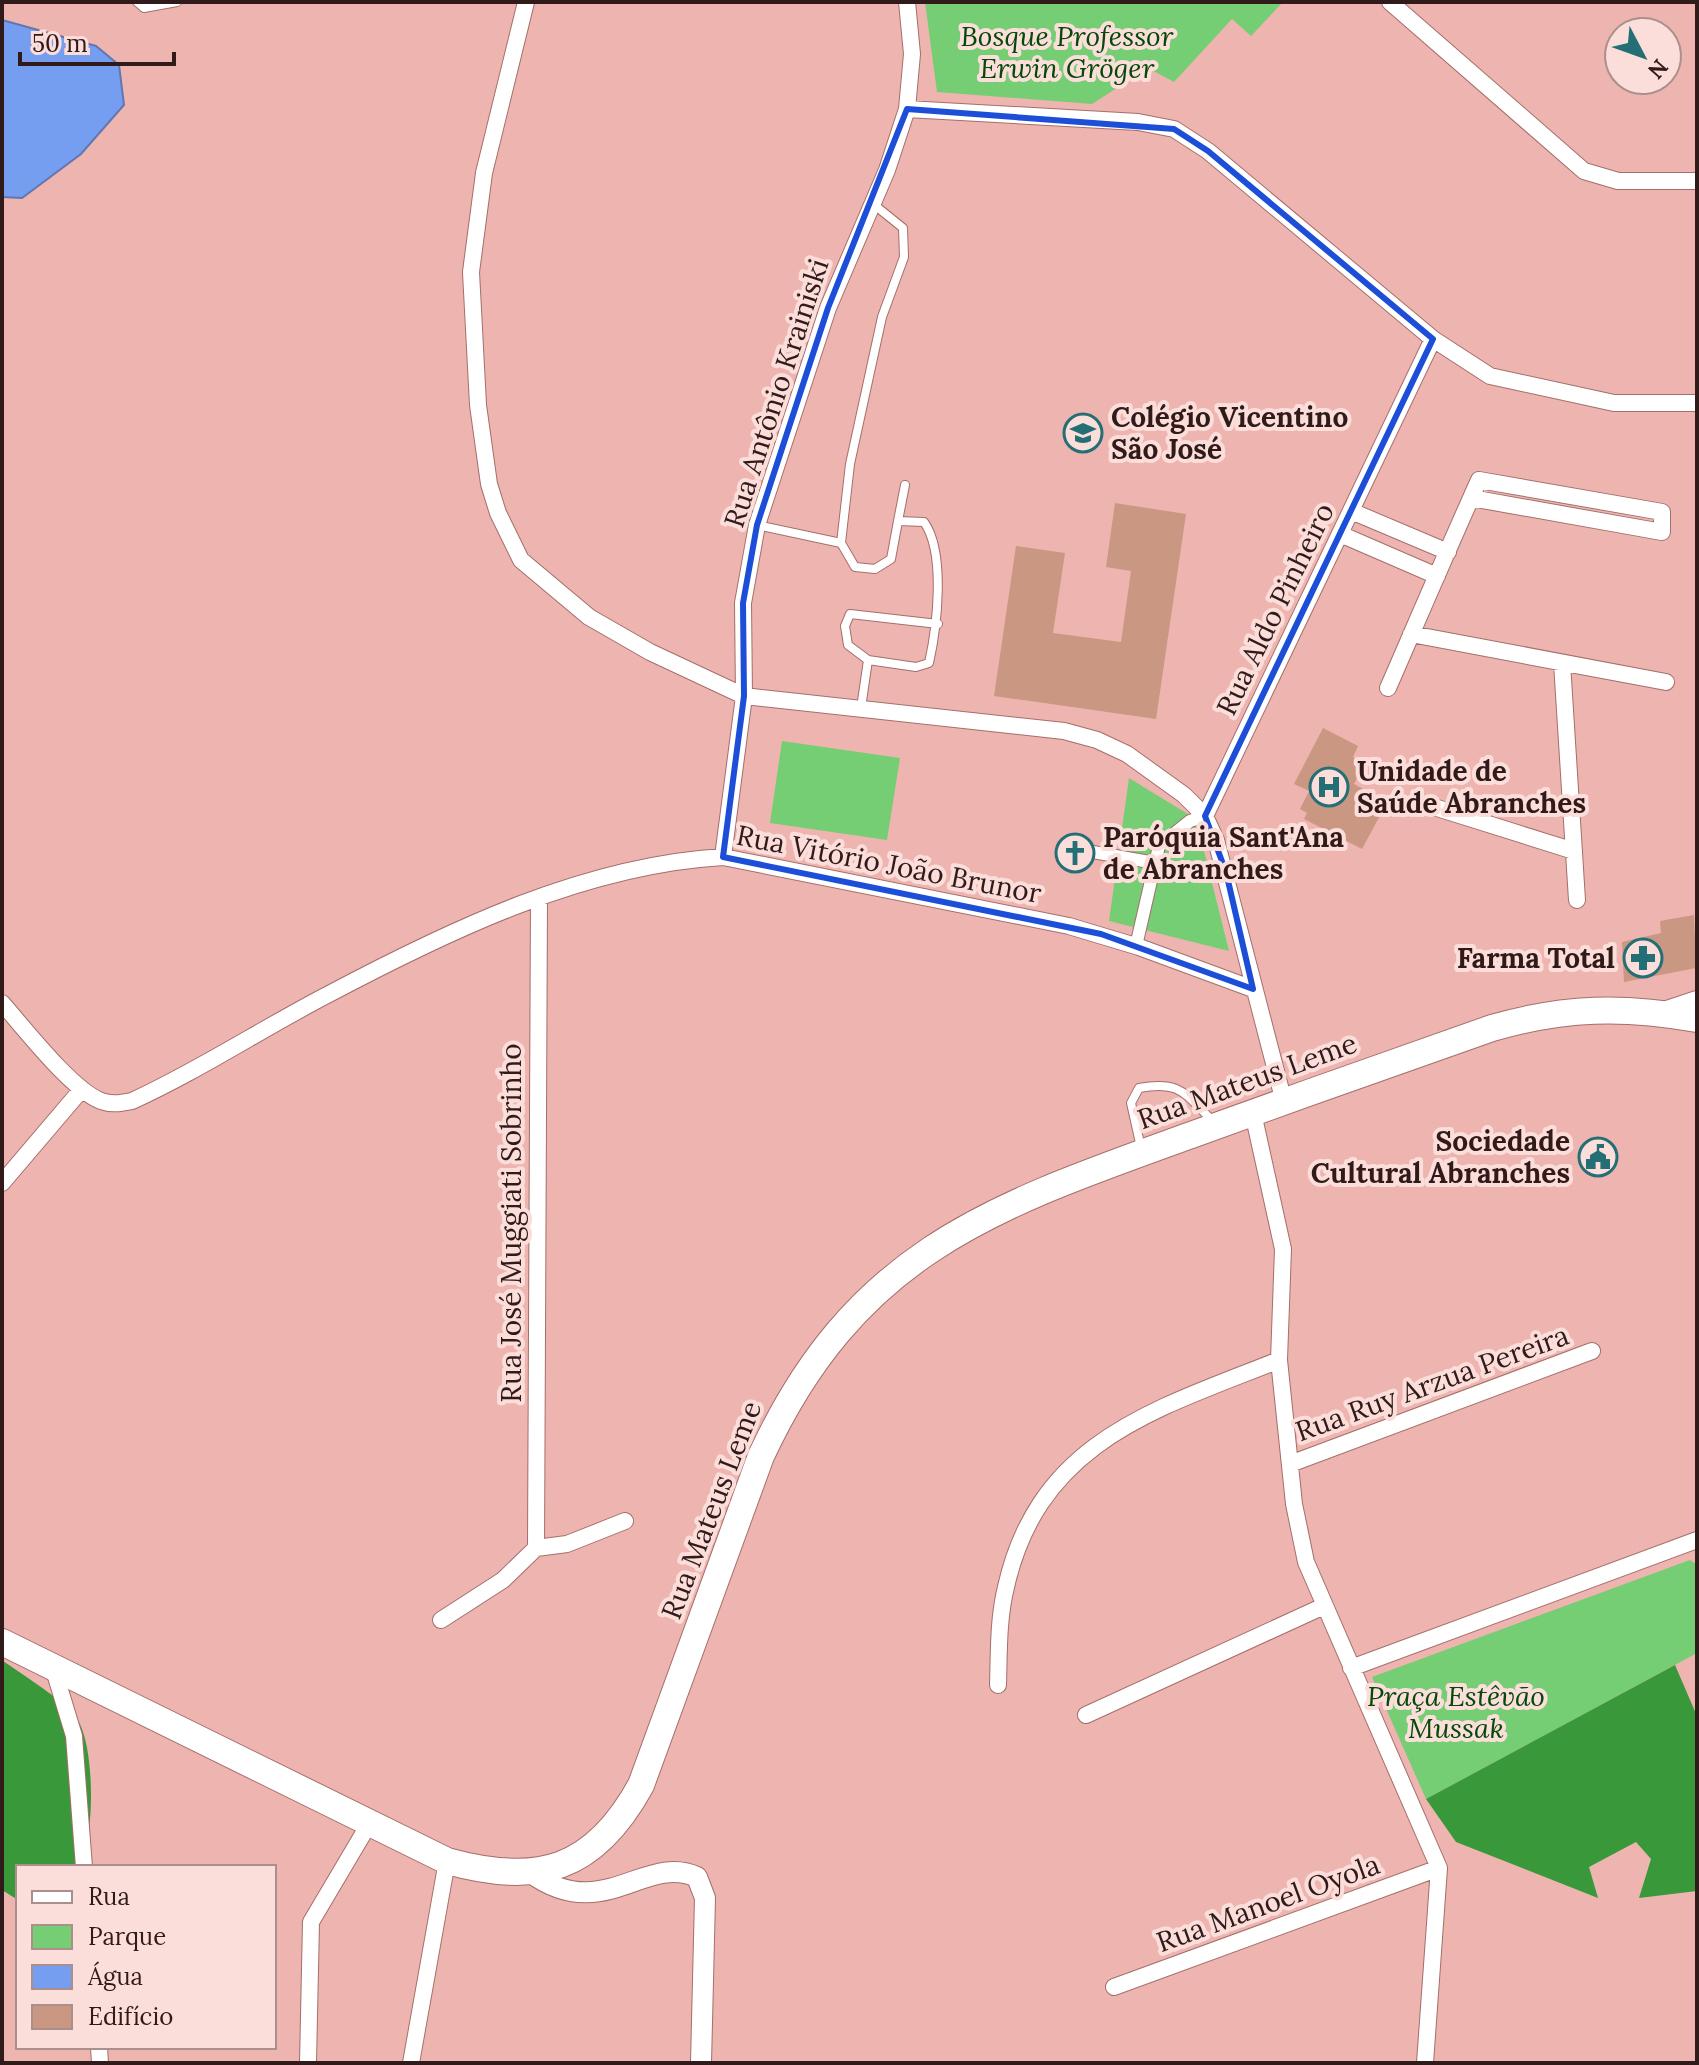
<svg xmlns="http://www.w3.org/2000/svg" width="1699" height="2065" font-family="Lora,serif">
<rect width="100%" height="100%" fill="#eeb4af"/>
<path fill="#75ce73" d="M925 2H1283L1251 36 1232 19 1174 82 1148 68 1092 104 937 92Z
M782 741 900 758 887 840 770 823Z
M1129 778 1196 819 1229 951 1109 921Z
M1690 1560 1697 1565V1653L1426 1799 1372 1677Z"/>
<path fill="#39993a" d="M2 1660C22 1675 67 1701 79 1722 95 1753 95 1837 79 1867H18V1900L2 1890Z
M1675 1665 1697 1716V1891L1639 1898 1651 1859 1636 1842 1589 1867 1598 1898 1456 1842 1426 1799Z"/>
<path fill="#769ef0" stroke="#6177b0" stroke-width="2" d="M2 20 96 46 119 65 124 105 81 154 22 198 2 197Z"/>
<path fill="#ca9782" d="M1115 503 1186 514 1156 719 994 696 1016 546 1065 553 1053 633 1121 642 1131 571 1106 567Z
M1323 728 1358 746 1353 757 1365 763 1354 784 1363 789 1360 795 1384 808 1362 849 1304 819 1307 813 1300 809 1309 791 1294 784Z
M1694 915 1696 968 1624 982 1622 942 1661 933 1660 921Z"/>
<g fill="none" stroke-linecap="round" stroke-linejoin="round">
<defs>
<path id="service" d="M137 2 144 8 177 2
M898 521 905 485
M757 525 841 543
M868 660 848 645 845 626 850 614 938 624
M861 708 868 660 916 667 929 663C937 627 946 553 924 522L898 521 891 559 875 569 855 567 841 543 850 464 882 317 904 257 903 228 872 203
M1141 1148 1131 1103 1139 1088C1182 1080 1185 1095 1214 1122"/>
<path id="pedestrian" d="M1093 852 1155 863
M1136 946 1159 846 1190 821 1205 816"/>
<path id="minor" d="M526 2 484 173 471 272 478 405 489 484 498 513 521 560 589 617 650 652 744 696 1064 731 1097 740 1127 754 1184 795 1205 816 1216 840 1284 1102
M1390 2 1584 171 1618 181H1697
M907 109 1138 122 1174 129 1208 151 1433 339 1490 376 1614 403H1697
M1351 511 1448 552
M1340 534 1437 576
M1411 634 1666 682
M1562 663 1577 900
M1388 688C1418 619 1448 549 1479 480L1662 512V532L1471 498
M1434 807 1574 851
M1205 816 1433 339
M723 857 744 696 743 603 757 525 828 308 887 170 907 109 912 54 907 2
M2 1003C24 1028 72 1090 101 1101 112 1105 121 1103 132 1101 200 1070 263 1028 329 994 450 930 585 865 723 857L1069 926 1139 947 1253 989
M1253 1113 1283 1249 1279 1360 1294 1504 1306 1562 1439 1868 1425 2063
M2 1183 82 1089
M1290 1464 1592 1351
M536 1548 539 899
M441 1620 503 1580 536 1548 567 1544 625 1521
M53 1667 74 1736 84 1867
M1351 1668 1697 1540
M998 1685C999 1653 998 1619 1006 1587 1039 1440 1157 1409 1279 1360
M1086 1715 1324 1606
M1114 1987 1439 1868
M99 2047 100 2063
M308 2063 311 1922 369 1824
M411 2063 447 1861"/>
<path id="tertiary" d="M1661 1013 1697 1001
M531 1873C603 1925 645 1853 697 1877L705 1898 701 2063"/>
<path id="primary" d="M2 1642 447 1861C538 1886 594 1871 641 1785L761 1456C857 1249 995 1206 1194 1134 1293 1098 1393 1063 1492 1028 1565 1007 1623 1006 1697 1019"/>
</defs>
<use href="#service" stroke="#a46f6b" stroke-width="10"/>
<use href="#pedestrian" stroke="#a46f6b" stroke-width="14"/>
<use href="#minor" stroke="#a46f6b" stroke-width="18"/>
<use href="#tertiary" stroke="#a46f6b" stroke-width="22"/>
<use href="#primary" stroke="#a46f6b" stroke-width="28"/>
<use href="#service" stroke="#fff" stroke-width="8"/>
<use href="#pedestrian" stroke="#fff" stroke-width="12"/>
<use href="#minor" stroke="#fff" stroke-width="16"/>
<use href="#tertiary" stroke="#fff" stroke-width="20"/>
<use href="#primary" stroke="#fff" stroke-width="26"/>
</g>
<path fill="none" stroke="#1d4ed8" stroke-width="6" stroke-linejoin="round" d="M907 109 1174 129 1208 151 1433 339 1205 816 1226 872 1253 989 1101 934 723 857 744 696 743 603 757 525 828 308Z"/>
<defs>
<symbol id="school-ring" viewBox="-11 -11 22 22"><circle r="9.5" fill="#fbddda" stroke="#246f75" stroke-width="1.5"/><path d="M0-5L7-2L0 1L-7-2ZM-4 1L0 2.5L4 1V4Q0 6-4 4Z" fill="#246f75"/></symbol>
<symbol id="hospital-ring" viewBox="-11 -11 22 22"><circle r="9.5" fill="#fbddda" stroke="#246f75" stroke-width="1.5"/><path d="M-5-5h3v3.5h4V-5h3V5h-3V1.5h-4V5h-3Z" fill="#246f75"/></symbol>
<symbol id="church-ring" viewBox="-11 -11 22 22"><circle r="9.5" fill="#fbddda" stroke="#246f75" stroke-width="1.5"/><path d="M-1.2-6h2.4v3.5h3.3v2.4h-3.3V6h-2.4V-.1h-3.3v-2.4h3.3Z" fill="#246f75"/></symbol>
<symbol id="pharmacy-ring" viewBox="-11 -11 22 22"><circle r="9.5" fill="#fbddda" stroke="#246f75" stroke-width="1.5"/><path d="M-2-6h4v4h4v4h-4v4h-4v-4h-4v-4h4Z" fill="#246f75"/></symbol>
<symbol id="civic-ring" viewBox="-11 -11 22 22"><circle r="9.5" fill="#fbddda" stroke="#246f75" stroke-width="1.5"/><path d="M-.6-6.5H3V-4.5H.6V-3L4-1V1h2V6H-6V1h2V-1L-.6-3ZM-1.2 2.5V6h2.4V2.5Z" fill="#246f75"/></symbol>
</defs>
<g fill-rule="evenodd">
<use href="#school-ring" x="1061" y="411" width="44" height="44"/>
<use href="#hospital-ring" x="1307" y="765" width="44" height="44"/>
<use href="#church-ring" x="1053" y="831" width="44" height="44"/>
<use href="#pharmacy-ring" x="1621" y="936" width="44" height="44"/>
<use href="#civic-ring" x="1576" y="1135" width="44" height="44"/>
</g>
<g text-anchor="middle" dominant-baseline="central" stroke-width="8" stroke-linejoin="round" paint-order="stroke">
<g font-size="28" font-style="italic" fill="#034908" stroke="#fbddda">
<text x="1067" y="36">Bosque Professor<tspan x="1067" dy="32">Erwin Gröger</tspan></text>
<text x="1456" y="1696">Praça Estêvão<tspan x="1456" dy="32">Mussak</tspan></text>
</g>
<g font-size="28" fill="#301b1a" stroke="#fbddda">
<text transform="translate(776 393) rotate(-72)">Rua Antônio Krainiski</text>
<text transform="translate(1275 609) rotate(-64)">Rua Aldo Pinheiro</text>
<text transform="translate(889 864) rotate(11)">Rua Vitório João Brunor</text>
<text transform="translate(1247 1081) rotate(-20)">Rua Mateus Leme</text>
<text transform="translate(511 1223) rotate(-90)">Rua José Muggiati Sobrinho</text>
<text transform="translate(1432 1383) rotate(-20)">Rua Ruy Arzua Pereira</text>
<text transform="translate(711 1510) rotate(-69)">Rua Mateus Leme</text>
<text transform="translate(1268 1903) rotate(-20)">Rua Manoel Oyola</text>
</g>
<g font-size="28" font-weight="bold" fill="#301b1a" stroke="#fbddda" text-anchor="start">
<text x="1111" y="417">Colégio Vicentino<tspan x="1111" dy="32">São José</tspan></text>
<text x="1357" y="771">Unidade de<tspan x="1357" dy="32">Saúde Abranches</tspan></text>
<text x="1103" y="837">Paróquia Sant'Ana<tspan x="1103" dy="32">de Abranches</tspan></text>
<text x="1615" y="958" text-anchor="end">Farma Total</text>
<text x="1570" y="1141" text-anchor="end">Sociedade<tspan x="1570" dy="32">Cultural Abranches</tspan></text>
</g>
</g>
<rect width="1699" height="2065" fill="none" stroke="#301b1a" stroke-width="8"/>
<rect x="16" y="1865" width="260" height="184" fill="#fbddda" stroke="#aa8f8d" stroke-width="2"/>
<rect x="32" y="1891" width="40" height="12" fill="#ffffff" stroke="#aa8f8d" stroke-width="2"/>
<text x="88" y="1905" font-size="24" fill="#301b1a">Rua</text>
<rect x="32" y="1925" width="40" height="24" fill="#75ce73" stroke="#aa8f8d" stroke-width="2"/>
<text x="88" y="1945" font-size="24" fill="#301b1a">Parque</text>
<rect x="32" y="1965" width="40" height="24" fill="#769ef0" stroke="#aa8f8d" stroke-width="2"/>
<text x="88" y="1985" font-size="24" fill="#301b1a">Água</text>
<rect x="32" y="2005" width="40" height="24" fill="#ca9782" stroke="#aa8f8d" stroke-width="2"/>
<text x="88" y="2025" font-size="24" fill="#301b1a">Edifício</text>
<g transform="translate(1643 56) rotate(131)"><circle r="38" fill="#fbddda" stroke="#aa8f8d" stroke-width="2"/>
<path d="M0-6L14 30L0 20L-14 30Z" fill="#246f75"/>
<text y="-12" font-size="22" font-weight="bold" text-anchor="middle" fill="#301b1a">N</text>
</g>
<path d="M20 52v12h154v-12" fill="none" stroke="#301b1a" stroke-width="4"/>
<text x="32" y="52" font-size="24" fill="#301b1a" stroke="#fbddda" stroke-width="6" paint-order="stroke">50 m</text>
</svg>
